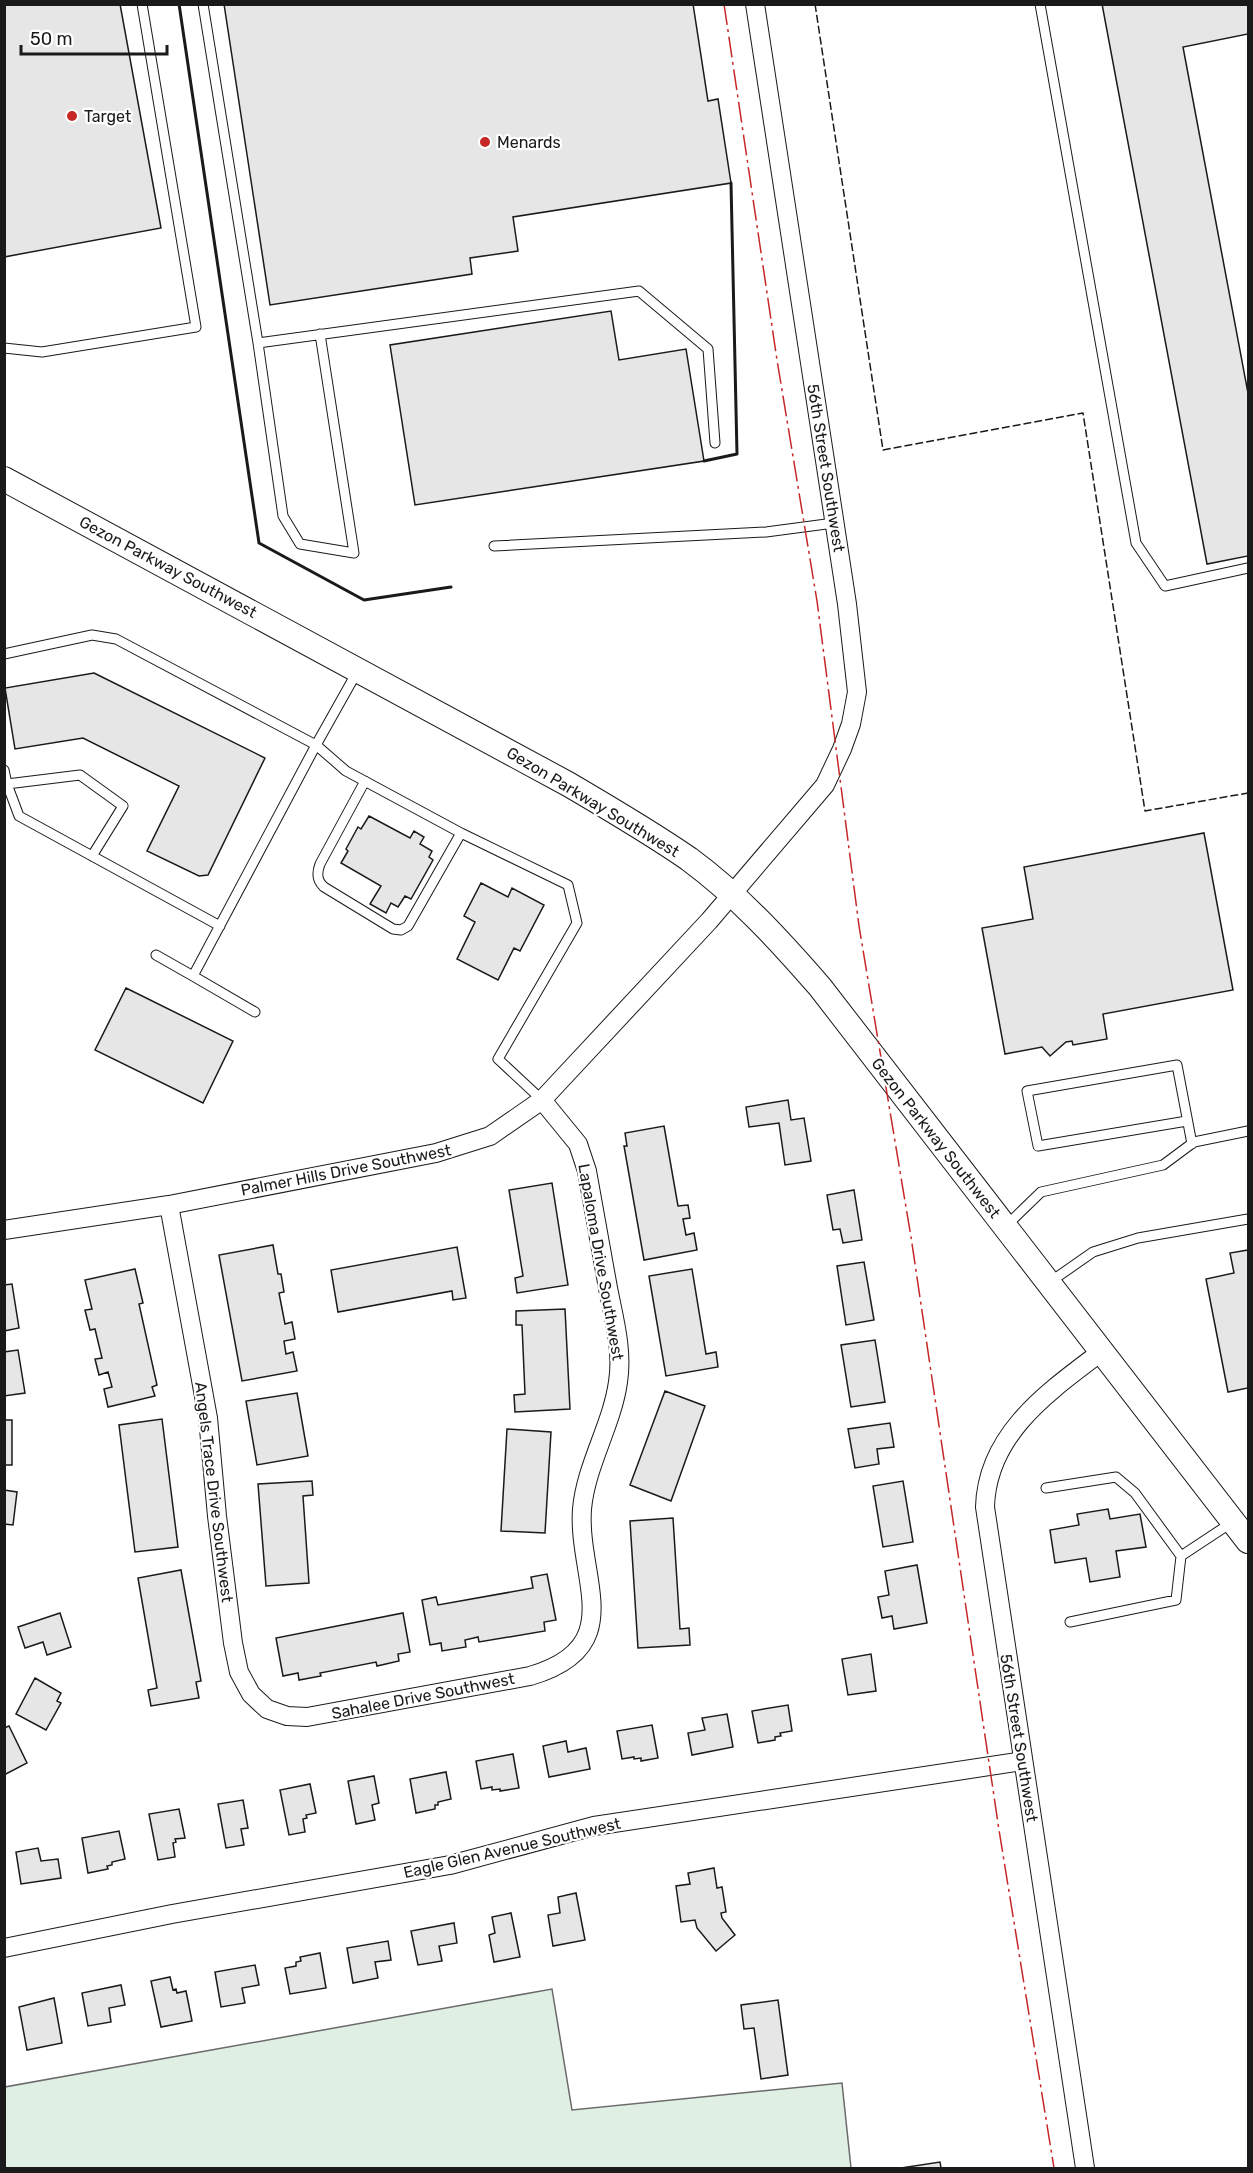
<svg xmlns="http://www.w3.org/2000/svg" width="1253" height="2173" font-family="Rubik,sans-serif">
<rect width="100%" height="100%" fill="#fff"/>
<path fill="#e0efe3" stroke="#6a6a6a" stroke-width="1.5" d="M552 1989 572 2110 842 2083 851 2168H5V2087Z"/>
<path fill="#e6e6e6" stroke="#1a1a1a" stroke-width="1.5" d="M4 4H120L161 228 4 257Z
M224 4H693L708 101 718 99 731 183 513 217 518 251 470 258 472 274 270 305Z
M1102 4H1248V34L1183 47 1248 393V556L1207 564Z
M611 311 619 360 686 349 704 461 415 505 390 345Z
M94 673 265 758 208 875 199 876 147 851 179 786 83 738 15 749 5 688Z
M369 816 410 838 414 831 424 837 420 844 432 851 429 857 433 860 411 899 405 896 398 907 391 903 386 913 370 904 381 886 341 863 348 851 346 849 358 827 361 829Z
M1204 833 1233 990 1103 1014 1107 1039 1073 1045 1072 1041 1066 1042 1050 1056 1042 1047 1005 1054 982 928 1033 919 1024 867Z
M481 883 508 897 512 888 544 905 520 951 514 948 498 980 457 959 475 922 464 916Z
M126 988 233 1041 203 1103 95 1050Z
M788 1100 791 1120 804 1118 811 1161 785 1165 779 1123 749 1127 746 1107Z
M664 1126 678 1206 688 1205 690 1218 683 1219 686 1235 694 1233 697 1250 644 1260 624 1146H627L625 1133Z
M552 1183 568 1285 517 1293 515 1278 523 1276 509 1190Z
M854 1190 862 1240 843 1243 840 1229 833 1230 827 1195Z
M273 1245 278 1274H281L284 1292 279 1293 285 1324 292 1322 295 1339 284 1341 286 1354 293 1352 297 1371 242 1381 219 1255Z
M457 1247 466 1298 453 1300 452 1291 338 1312 331 1270Z
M1248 1250V1388L1228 1392 1206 1279 1234 1273 1230 1253Z
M864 1262 874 1320 846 1325 837 1266Z
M135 1269 143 1303 139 1304 157 1385 152 1387 155 1396 108 1407 104 1389 112 1387 108 1372 99 1375 95 1359 102 1358 95 1329 90 1330 85 1310 92 1309 85 1280Z
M692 1269 706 1354 716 1352 718 1367 666 1376 649 1276Z
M12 1284 19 1328 4 1331V1285Z
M565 1309 570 1409 515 1412 514 1395 525 1394 522 1325H516V1311Z
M875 1340 885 1402 851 1407 841 1345Z
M18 1350 25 1393 4 1396V1352Z
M665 1391 705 1406 671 1501 630 1485Z
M297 1393 308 1456 257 1465 246 1401Z
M162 1419 178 1547 135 1552 119 1425Z
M4 1420H12V1465H4Z
M890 1423 894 1447 877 1449 879 1464 855 1468 848 1429Z
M507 1429 551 1432 545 1533 501 1531Z
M312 1481 313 1495 303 1496 309 1583 266 1586 258 1484Z
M903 1481 913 1542 883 1547 873 1486Z
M4 1490 17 1492 13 1525 4 1524Z
M1108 1509 1110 1519 1140 1514 1146 1547 1116 1551 1120 1577 1090 1582 1086 1558 1055 1563 1050 1530 1079 1525 1077 1514Z
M673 1518 680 1629 689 1628 690 1645 638 1648 630 1521Z
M917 1565 927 1623 894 1629 892 1616 882 1618 878 1597 889 1595 885 1571Z
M181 1570 201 1681 196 1682 199 1698 151 1706 148 1690 157 1688 138 1578Z
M547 1574 556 1620 544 1622 545 1631 479 1642 478 1637 465 1640 466 1647 442 1651 441 1643 430 1645 422 1600 436 1597 438 1605 533 1588 531 1577Z
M60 1613 71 1647 47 1655 43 1642 25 1648 18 1627Z
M403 1613 410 1652 398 1654 399 1661 377 1666 376 1662 320 1673 321 1676 299 1680 298 1673 283 1676 276 1638Z
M871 1654 876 1691 848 1695 842 1659Z
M35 1678 61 1693 57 1701 61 1703 46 1730 16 1714Z
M788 1705 792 1731 780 1733 781 1736 775 1737V1740L758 1743 752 1711Z
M727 1714 733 1747 692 1755 688 1733 705 1730 702 1718Z
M652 1725 658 1758 641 1761V1758L634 1759V1757L622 1759 617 1731Z
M9 1726 27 1763 4 1775V1728Z
M566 1741 568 1752 586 1748 590 1769 549 1777 543 1746Z
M513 1754 519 1788 500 1791V1789L492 1790V1787L481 1789 476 1761Z
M446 1772 451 1799 438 1802V1805H435V1809L416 1813 410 1779Z
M374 1776 379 1803 372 1805 375 1820 356 1824 348 1781Z
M310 1784 316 1813 306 1815 307 1818 303 1819 305 1832 289 1835 280 1790Z
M243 1800 248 1828 241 1829 244 1845 226 1848 218 1804Z
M179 1809 185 1838 175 1839 176 1842 173 1843 175 1857 158 1860 149 1814Z
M119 1831 125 1859 112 1862V1865L107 1866 108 1869 88 1873 82 1838Z
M38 1848 41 1861 58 1859 61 1878 21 1884 16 1852Z
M714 1868 717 1888 722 1887 726 1912 721 1913 722 1918 735 1935 716 1951 697 1928 695 1920 681 1922 676 1886 690 1884 688 1873Z
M576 1893 585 1940 553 1946 548 1915 560 1913 558 1897Z
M511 1913 520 1957 494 1962 489 1935 495 1933 492 1917Z
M454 1923 457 1943 439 1946 442 1961 418 1965 411 1931Z
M388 1941 391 1960 375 1962 378 1978 353 1983 347 1948Z
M320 1953 326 1988 290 1994 285 1968 296 1966V1962L301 1961 300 1957Z
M255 1965 259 1985 242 1988 245 2003 221 2007 215 1972Z
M170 1977 173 1990 176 1989 177 1993 186 1991 192 2021 161 2027 151 1981Z
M121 1985 125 2005 109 2008 111 2022 88 2026 82 1993Z
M54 1998 62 2043 27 2050 19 2007Z
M778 2000 788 2075 761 2079 754 2028 744 2029 741 2005Z
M940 2162 941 2168H901Z"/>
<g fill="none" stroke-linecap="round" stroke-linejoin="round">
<defs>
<path id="service" d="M203 4 258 343 639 291 708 349 715 443
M1040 4 1136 543 1165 586 1248 568
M258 343 283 516 300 544 354 553 320 334
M4 348 42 352 196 327 142 4
M494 546 766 532 834 523
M4 654 92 635 116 639 316 745 346 771 461 833 408 926 401 930 393 929 324 887C316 880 317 872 320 864L365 781
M4 770 7 784 19 816 220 926
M7 784 80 775 123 806 92 856
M461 833 568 885 577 923 498 1059 542 1100
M156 955 193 976 316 745 357 672
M193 976 255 1012
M1187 1121 1038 1146 1027 1091 1177 1065 1192 1144
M1007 1225 1041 1192 1163 1165 1194 1142 1248 1131
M1050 1282 1093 1252 1138 1238 1248 1219
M1046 1488 1116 1477 1135 1493 1181 1556
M1070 1622 1176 1600 1181 1556 1231 1523"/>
<path id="minor" d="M169 1205 208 1418 217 1516 233 1643 239 1672 251 1694 267 1709 287 1716 307 1717 530 1676C630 1647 577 1579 582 1509 586 1465 612 1425 618 1382 623 1350 614 1319 608 1288 601 1249 594 1210 587 1171L578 1144 542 1100
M4 1230 169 1205 436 1153 490 1136 542 1100 709 921 825 785 842 749 851 724 857 692 847 604 755 4
M4 1948 172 1914 450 1865 594 1826 1023 1761
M1085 2168 985 1507C987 1434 1048 1392 1101 1352"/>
<path id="secondary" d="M4 479 568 784C609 808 650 832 689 859 738 895 780 941 820 987L1248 1541"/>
</defs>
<use href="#service" stroke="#1a1a1a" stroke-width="11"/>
<use href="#minor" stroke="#1a1a1a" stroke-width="20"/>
<use href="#secondary" stroke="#1a1a1a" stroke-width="26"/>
<use href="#service" stroke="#fff" stroke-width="9"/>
<use href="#minor" stroke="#fff" stroke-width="18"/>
<use href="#secondary" stroke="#fff" stroke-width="24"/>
<path stroke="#1a1a1a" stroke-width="1.5" stroke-dasharray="8 3" stroke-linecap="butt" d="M815 4 883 450 1083 413 1145 811 1248 793"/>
<path stroke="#1a1a1a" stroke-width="3" d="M179 4 259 543 364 600 451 587
M704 461 737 454 731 183"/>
<path stroke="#c62828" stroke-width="1.5" stroke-dasharray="21 4.5 3 4.5" stroke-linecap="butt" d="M724 4 777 360 817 601 859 926 911 1237 999 1830 1054 2168"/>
</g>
<g fill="#c62828" stroke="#fff" stroke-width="2">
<circle cx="72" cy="116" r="6"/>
<circle cx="485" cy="142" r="6"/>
</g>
<g text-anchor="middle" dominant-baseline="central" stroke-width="4.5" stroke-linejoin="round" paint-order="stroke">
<g font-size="16" fill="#1a1a1a" stroke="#fff" text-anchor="start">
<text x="84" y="116">Target</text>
<text x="497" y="142">Menards</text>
</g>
<g font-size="16" fill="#1a1a1a" stroke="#fff">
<text transform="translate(826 468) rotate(81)">56th Street Southwest</text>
<text transform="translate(168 567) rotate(28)">Gezon Parkway Southwest</text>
<text transform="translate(593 802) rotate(31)">Gezon Parkway Southwest</text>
<text transform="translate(936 1138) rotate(52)">Gezon Parkway Southwest</text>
<text transform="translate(346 1170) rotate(-11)">Palmer Hills Drive Southwest</text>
<text transform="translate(601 1262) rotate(80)">Lapaloma Drive Southwest</text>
<text transform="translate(214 1492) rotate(83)">Angels Trace Drive Southwest</text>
<text transform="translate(423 1696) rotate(-11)">Sahalee Drive Southwest</text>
<text transform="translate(1019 1738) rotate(81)">56th Street Southwest</text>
<text transform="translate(512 1848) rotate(-13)">Eagle Glen Avenue Southwest</text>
</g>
</g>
<rect width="1253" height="2173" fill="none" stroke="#1a1a1a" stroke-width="12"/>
<path d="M21 45v9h146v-9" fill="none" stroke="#1a1a1a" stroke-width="3"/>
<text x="30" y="45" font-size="18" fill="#1a1a1a" stroke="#ffffff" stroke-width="4.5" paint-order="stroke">50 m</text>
</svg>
